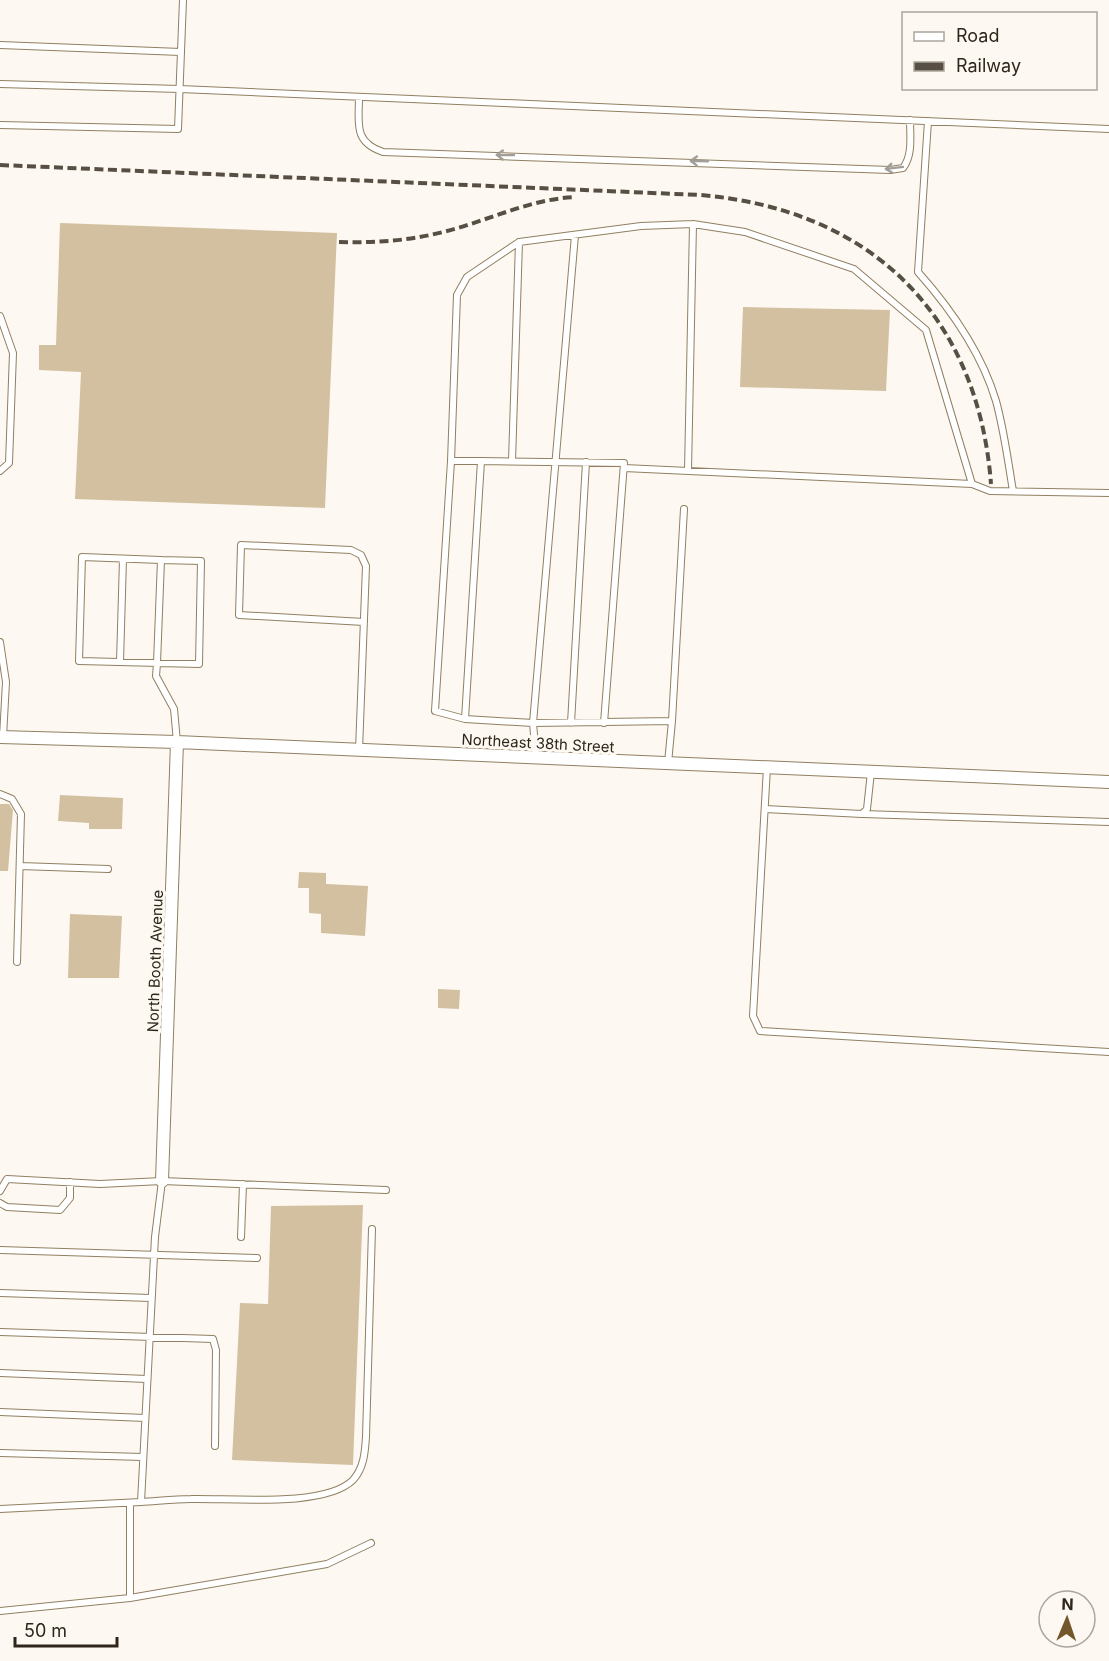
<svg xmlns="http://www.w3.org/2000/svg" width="1109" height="1661" font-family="Inter,sans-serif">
<rect width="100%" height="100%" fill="#fdf9f2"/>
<path fill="#d3c0a0" d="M60 223 337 233 325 508 75 499 81 372 39 370V345H56Z
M743 307 890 310 886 391 740 387Z
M60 795 123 798 122 829H89V823L58 821Z
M0 804H9L13 810 8 871H0Z
M299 872 326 873V884L368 886 365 936 321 933V914L309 913V888H298Z
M70 914 122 916 119 978H68Z
M438 989 460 990 459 1009 438 1008Z
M363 1205 353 1465 232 1460 240 1303 268 1304 271 1206Z"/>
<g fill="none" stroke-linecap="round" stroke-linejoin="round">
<defs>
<path id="lane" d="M0 45 181 52
M0 84 180 89 1109 129
M359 97C359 123 353 142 383 152L890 170 903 168C913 155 910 136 910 120
M928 121 918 272C950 308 982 354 996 401 1004 430 1008 461 1013 491
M0 125 178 129 183 0
M693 224 745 232 854 269 926 330 972 484
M575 235 533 723 465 719 481 461 624 463 604 723
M0 316 13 353 9 463 0 471
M451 461 457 295 467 277 519 242 641 226 693 224 688 471
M512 461 519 242
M624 468 972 484 990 491 1109 493
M161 560 201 561 199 664 79 661 82 557 161 560 157 663 156 676 174 709 177 742
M0 642 6 682 3 737
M120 662 123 559
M465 719 435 711 451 461H481
M672 721 684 509
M571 723 586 462
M359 750 366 566 361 555 351 550 241 545 239 615 364 622
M536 758 533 723 672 721 668 763
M767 767 753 1016 760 1031 1109 1052
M0 794 12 799 21 814 17 962
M765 809 862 814 867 809 871 772
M863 814 1109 822
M20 866 108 869
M0 1191 7 1179 100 1184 162 1181 386 1190
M0 1203 7 1207 60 1210 70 1198V1182
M241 1237 243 1184
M0 1250 257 1258
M0 1293 151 1298
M0 1332 213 1339 216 1350 215 1446
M0 1373 147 1379
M0 1412 145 1418
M0 1453 143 1457
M141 1502C158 1501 175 1499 191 1499 230 1498 325 1508 353 1480 364 1468 365 1452 366 1437L372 1229
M0 1509 141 1502 155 1237 162 1181
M130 1598 327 1564 371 1543
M0 1611 130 1598V1503"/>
<path id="street" d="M0 737 177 742 1109 782
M162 1181 177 742"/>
</defs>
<use href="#lane" stroke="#917f61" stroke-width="8"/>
<use href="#street" stroke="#917f61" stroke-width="14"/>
<use href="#lane" stroke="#fff" stroke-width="6"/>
<use href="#street" stroke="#fff" stroke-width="12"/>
<path stroke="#574f44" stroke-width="4" stroke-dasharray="9 4.5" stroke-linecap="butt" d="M0 165 700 195C869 209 978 313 991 484
M339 242C374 243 408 241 443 232 488 221 529 199 576 197"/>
</g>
<defs><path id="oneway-shaft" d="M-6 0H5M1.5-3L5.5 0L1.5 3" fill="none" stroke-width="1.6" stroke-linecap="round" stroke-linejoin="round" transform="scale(1.5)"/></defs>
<g stroke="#a19d98">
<use href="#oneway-shaft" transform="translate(505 155) rotate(-179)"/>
<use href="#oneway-shaft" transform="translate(699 161) rotate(-178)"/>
<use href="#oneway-shaft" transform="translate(894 168) rotate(173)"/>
</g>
<g text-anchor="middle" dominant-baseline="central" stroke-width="6" stroke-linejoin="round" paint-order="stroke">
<g font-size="15" fill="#2e261a" stroke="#fdf9f2">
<text transform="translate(538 743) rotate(3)">Northeast 38th Street</text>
<text transform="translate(155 961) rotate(-88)">North Booth Avenue</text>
</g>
</g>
<rect x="902" y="12" width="195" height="78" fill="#fdf9f2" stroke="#aaa59c" stroke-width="1.5"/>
<rect x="914" y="32" width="30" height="9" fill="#ffffff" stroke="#aaa59c" stroke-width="1.5"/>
<text x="956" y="42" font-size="18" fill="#2e261a">Road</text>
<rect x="914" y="62" width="30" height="9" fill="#574f44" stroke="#aaa59c" stroke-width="1.5"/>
<text x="956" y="72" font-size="18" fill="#2e261a">Railway</text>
<g transform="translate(1067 1619) rotate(2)"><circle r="28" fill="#fdf9f2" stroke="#aaa59c" stroke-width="1.5"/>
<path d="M0-4.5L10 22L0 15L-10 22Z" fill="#715729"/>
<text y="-9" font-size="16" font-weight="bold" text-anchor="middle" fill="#2e261a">N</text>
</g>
<path d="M15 1637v9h102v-9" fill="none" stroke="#2e261a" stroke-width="3"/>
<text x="24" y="1637" font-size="18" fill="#2e261a" stroke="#fdf9f2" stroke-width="4.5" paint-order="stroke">50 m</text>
</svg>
